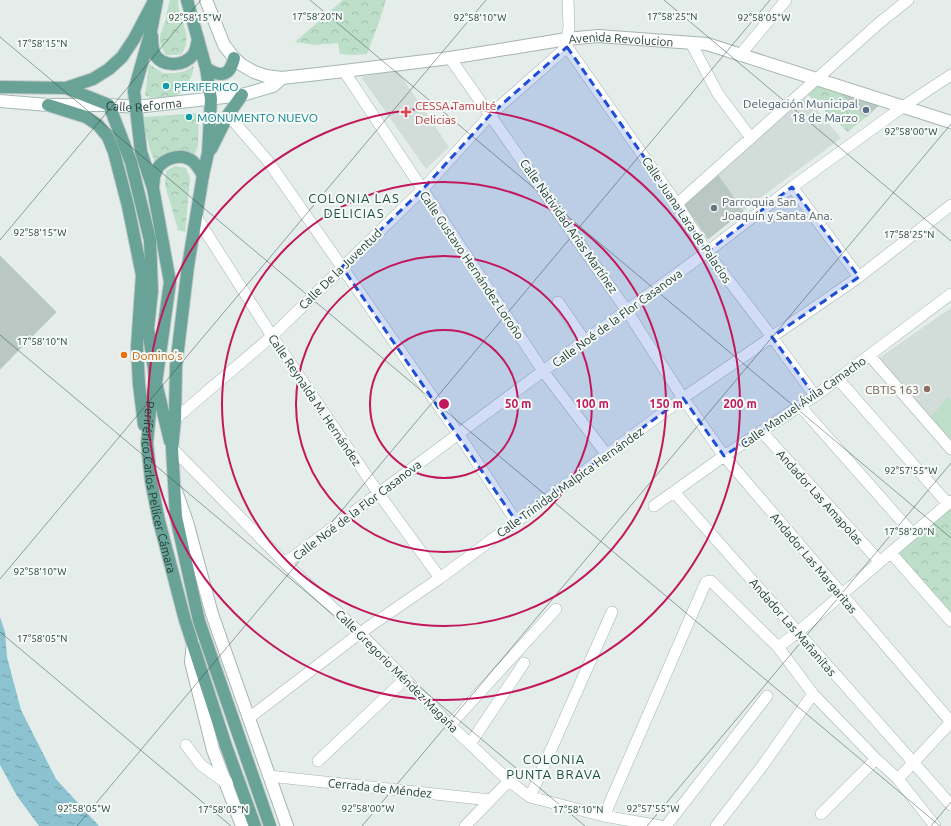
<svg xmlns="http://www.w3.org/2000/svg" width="951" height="826" font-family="Ubuntu,sans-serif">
<defs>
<pattern id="park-crowns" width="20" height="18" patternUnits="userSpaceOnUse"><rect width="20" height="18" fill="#bddec8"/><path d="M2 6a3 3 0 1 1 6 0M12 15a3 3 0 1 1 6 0" fill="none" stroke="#a2c0ad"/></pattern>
<pattern id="water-ripples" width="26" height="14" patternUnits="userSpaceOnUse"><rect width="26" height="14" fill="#8dc3d1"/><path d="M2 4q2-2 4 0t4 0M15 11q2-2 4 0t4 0" fill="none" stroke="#73a0ab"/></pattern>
</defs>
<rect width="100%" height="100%" fill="#e4edea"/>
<path fill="#d2ddd9" d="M397 70 449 147 426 169 361 77Z
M804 95 841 138 743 211 717 174Z
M951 308V441L876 360Z"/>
<path fill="#bddec8" d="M948 397 951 400V438L930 418Z"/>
<path fill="url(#park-crowns)" d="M170 0H178C178 21 194 33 182 54L176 55H166C155 39 161 35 166 19 167 13 168 6 170 0Z
M343 0H386L378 25 367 54 353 55 340 54 338 43 315 45 295 42Z
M149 64 163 73H176L185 71 194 66C188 96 174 102 145 96Z
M815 84 839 91 866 117 848 132 806 93Z
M199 113 198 146 194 156C179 145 167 151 155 162 150 151 143 129 144 117Z
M175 166 186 168 190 178 185 232 178 230 165 185 166 171Z
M951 507V621L891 553Z"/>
<path fill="url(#water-ripples)" d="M0 617 5 632 7 657 21 710 56 779 99 826H39L17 796 0 765Z"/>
<path fill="#b9c8c3" stroke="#b6c7c1" d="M839 91 881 103 866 117Z
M717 174 743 211 708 239 685 205Z
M0 256 56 312 0 369Z"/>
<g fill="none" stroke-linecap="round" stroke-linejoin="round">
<defs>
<path id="minor" d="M568 0 569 28 567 39V47L677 204 707 252 772 337 815 396
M691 43 718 94 751 138
M740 55 786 0
M450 58 627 311 683 398 724 456 951 722
M344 71 543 371 607 455
M228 115 268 161 459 435 516 521
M792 187 859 277
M677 204 878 24 908 0
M197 218 272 336 379 494 440 578
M558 302 585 341
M870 356 951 449
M838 379 948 504
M800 406 913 534
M175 419 272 336 422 190 491 114 567 47
M761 431 880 562
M172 448 285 563 360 633 450 725 509 781 530 797 604 816 660 826
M674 492 951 805
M654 506 724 456 815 396 951 294
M891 553 951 621
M285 563 543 371 707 252 792 187 904 106 951 75
M778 647 798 632 951 501
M249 718 360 633 440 578 683 398 859 277 951 205
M450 725 556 609
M470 744 524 663
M186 745 201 765 226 783 228 782
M318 761 405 679
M269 776 490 800
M898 779 951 722
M530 797 612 612
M821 814 876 759
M604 816 706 582 711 581 778 647 813 694 876 759 898 779 935 826
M465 826 509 781
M666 826 767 696
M716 826 763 765 813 694"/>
<g id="tertiary">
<path id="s1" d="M206 0 224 45 234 58 242 65 254 72 266 76 282 78 344 71 450 58 567 39 598 36 707 44 951 122"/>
<path d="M176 491 187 522 212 614 287 826"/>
<path d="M193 643 191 662 213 750 242 826"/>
</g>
<g id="secondary">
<path id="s2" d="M0 101 48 105H109L136 107 242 95 273 86 282 78"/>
</g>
<g id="primary">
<path id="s3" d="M157 0 151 31 134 91 141 152 153 188 170 282 156 383 151 401 147 443 151 481 159 521 185 620 226 746 255 826"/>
<path d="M187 0 206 68 211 99 208 153 203 175 188 266 176 366 175 419 172 448 176 517 199 621 270 826"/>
<path d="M152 36C152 42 152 49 155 55 164 68 184 66 193 55 196 51 197 44 198 39"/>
<path d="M206 68C221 78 230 76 234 58"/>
<path d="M0 87 66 88 93 79 109 69 122 57 134 39 153 3"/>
<path d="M66 88 109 105 131 162 150 240 152 291 148 328 156 383 170 441"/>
<path d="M48 105 86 117 98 125 108 137 114 152 128 206 142 275 137 347 139 384 144 425"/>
<path d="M211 149 228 115 242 95"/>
<path d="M153 187C154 183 153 178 155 174 159 160 178 152 191 160 196 163 200 170 203 175"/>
</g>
</defs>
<use href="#minor" stroke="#a6b5b1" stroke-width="12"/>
<use href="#tertiary" stroke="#a6b5b1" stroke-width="14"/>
<use href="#secondary" stroke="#a2b9b2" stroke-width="14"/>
<use href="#primary" stroke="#c1c9c8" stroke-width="14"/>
<use href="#minor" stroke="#fff" stroke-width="11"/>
<use href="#tertiary" stroke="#fff" stroke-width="12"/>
<use href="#secondary" stroke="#fff" stroke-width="12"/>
<use href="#primary" stroke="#69a296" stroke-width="12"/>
</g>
<path fill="#1d4ed8" fill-opacity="0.2" stroke="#1d4ed8" stroke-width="3" stroke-dasharray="8 5" stroke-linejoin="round" d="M567 47 677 204 707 252 792 187 859 277 772 337 815 396 724 456 683 398 516 521 342 267 422 190 491 114Z"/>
<path fill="none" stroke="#233f39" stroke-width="1" stroke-opacity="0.45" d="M310 0 951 538M664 0 951 241M0 37 940 826M0 240 201 0M0 335 585 826M0 579 486 0M0 632 231 826M77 826 770 0M362 826 951 124M647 826 951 463M931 826 951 802"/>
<g fill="none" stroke="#c2185b" stroke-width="2">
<circle cx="444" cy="404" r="74"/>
<circle cx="444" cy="404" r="148"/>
<circle cx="444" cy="404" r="222"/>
<circle cx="444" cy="404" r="296"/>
</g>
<g fill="#0f9aa8" stroke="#f5faf7" stroke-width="1.5">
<circle cx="166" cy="86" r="4"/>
<circle cx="189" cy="117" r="4"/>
</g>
<circle fill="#5c6f8a" stroke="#f5faf7" stroke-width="1.5" cx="866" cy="110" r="4"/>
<path fill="#e0444e" stroke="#f5faf7" stroke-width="1.5" d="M404 106h4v4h4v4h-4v4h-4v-4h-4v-4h4z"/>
<circle fill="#6b7280" stroke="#f5faf7" stroke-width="1.5" cx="714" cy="208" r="4"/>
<circle fill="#e8710a" stroke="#f5faf7" stroke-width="1.5" cx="124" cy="355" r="4"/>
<circle fill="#8d6e63" stroke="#f5faf7" stroke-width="1.5" cx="927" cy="389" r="4"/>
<g text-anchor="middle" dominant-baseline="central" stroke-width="4" stroke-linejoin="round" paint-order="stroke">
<g font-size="12" fill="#233f39" stroke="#f5faf7">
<text stroke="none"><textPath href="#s1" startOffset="460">Avenida Revolucion</textPath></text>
<text stroke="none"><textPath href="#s2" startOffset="144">Calle Reforma</textPath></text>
<text transform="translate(687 220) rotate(56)">Calle Juana Lara de Palacios</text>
<text transform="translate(569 226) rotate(55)">Calle Natividad Arias Martínez</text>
<text transform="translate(472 265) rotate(56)">Calle Gustavo Hernández Loroño</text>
<text transform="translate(340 269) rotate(-44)">Calle De la Juventud</text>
<text transform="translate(617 318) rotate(-36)">Calle Noé de la Flor Casanova</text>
<text transform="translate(315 400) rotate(56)">Calle Reynalda M. Hernández</text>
<text transform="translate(803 402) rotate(-35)">Calle Manuel Ávila Camacho</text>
<text transform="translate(570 482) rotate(-36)">Calle Trinidad Malpica Hernández</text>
<text stroke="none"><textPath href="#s3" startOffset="497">Periférico Carlos Pellicer Cámara</textPath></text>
<text transform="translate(820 497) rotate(48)">Andador Las Amapolas</text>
<text transform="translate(357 510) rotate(-37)">Calle Noé de la Flor Casanova</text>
<text transform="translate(814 563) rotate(50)">Andador Las Margaritas</text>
<text transform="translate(793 627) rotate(49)">Andador Las Mañanitas</text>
<text transform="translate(397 671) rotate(45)">Calle Gregorio Méndez Magaña</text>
<text transform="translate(380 788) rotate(6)">Cerrada de Méndez</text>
</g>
<g font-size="12" fill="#0d838f" stroke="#f5faf7" text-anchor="start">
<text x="174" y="86">PERIFERICO</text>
<text x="197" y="117">MONUMENTO NUEVO</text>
</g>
<g font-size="12" fill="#4e5e75" stroke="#f5faf7" text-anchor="end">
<text x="858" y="103">Delegación Municipal<tspan x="858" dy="14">18 de Marzo</tspan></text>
</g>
<g font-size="12" fill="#be3a42" stroke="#f5faf7" text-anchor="start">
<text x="415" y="105">CESSA Tamulté<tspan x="415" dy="14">Delicias</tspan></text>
</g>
<g font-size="12" fill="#5b616d" stroke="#f5faf7" text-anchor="start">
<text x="722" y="201">Parroquia San<tspan x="722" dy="14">Joaquín y Santa Ana.</tspan></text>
</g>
<g font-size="12" fill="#c56008" stroke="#f5faf7" text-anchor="start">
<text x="132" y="355">Domino's</text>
</g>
<g font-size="12" fill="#785e54" stroke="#f5faf7" text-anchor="end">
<text x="919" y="389">CBTIS 163</text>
</g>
<g font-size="13" letter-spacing="1" fill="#1f5147" stroke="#f5faf7">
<text x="354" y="198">COLONIA LAS<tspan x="354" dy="15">DELICIAS</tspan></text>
<text x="554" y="759">COLONIA<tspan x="554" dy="15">PUNTA BRAVA</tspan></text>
</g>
</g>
<g font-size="10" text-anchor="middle" fill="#233f39" stroke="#f5faf7" stroke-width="4" stroke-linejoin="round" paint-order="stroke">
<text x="317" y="20">17°58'20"N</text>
<text x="672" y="20">17°58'25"N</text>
<text x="195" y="21">92°58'15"W</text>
<text x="480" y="21">92°58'10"W</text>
<text x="764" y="21">92°58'05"W</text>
<text x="42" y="47">17°58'15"N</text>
<text x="911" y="135">92°58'00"W</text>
<text x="40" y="236">92°58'15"W</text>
<text x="909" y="238">17°58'25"N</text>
<text x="42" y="345">17°58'10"N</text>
<text x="911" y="474">92°57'55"W</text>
<text x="909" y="535">17°58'20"N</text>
<text x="40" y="575">92°58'10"W</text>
<text x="42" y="642">17°58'05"N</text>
<text x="84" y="812">92°58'05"W</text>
<text x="368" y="812">92°58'00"W</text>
<text x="653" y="812">92°57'55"W</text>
<text x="223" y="813">17°58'05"N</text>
<text x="578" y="813">17°58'10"N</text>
</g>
<circle cx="444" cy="404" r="6" fill="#c2185b" stroke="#f5faf7" stroke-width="2"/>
<g font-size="12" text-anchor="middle" font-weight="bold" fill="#c2185b" stroke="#f5faf7" stroke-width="4" stroke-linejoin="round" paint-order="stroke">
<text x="518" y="408">50 m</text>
<text x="592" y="408">100 m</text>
<text x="666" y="408">150 m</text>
<text x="740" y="408">200 m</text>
</g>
</svg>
